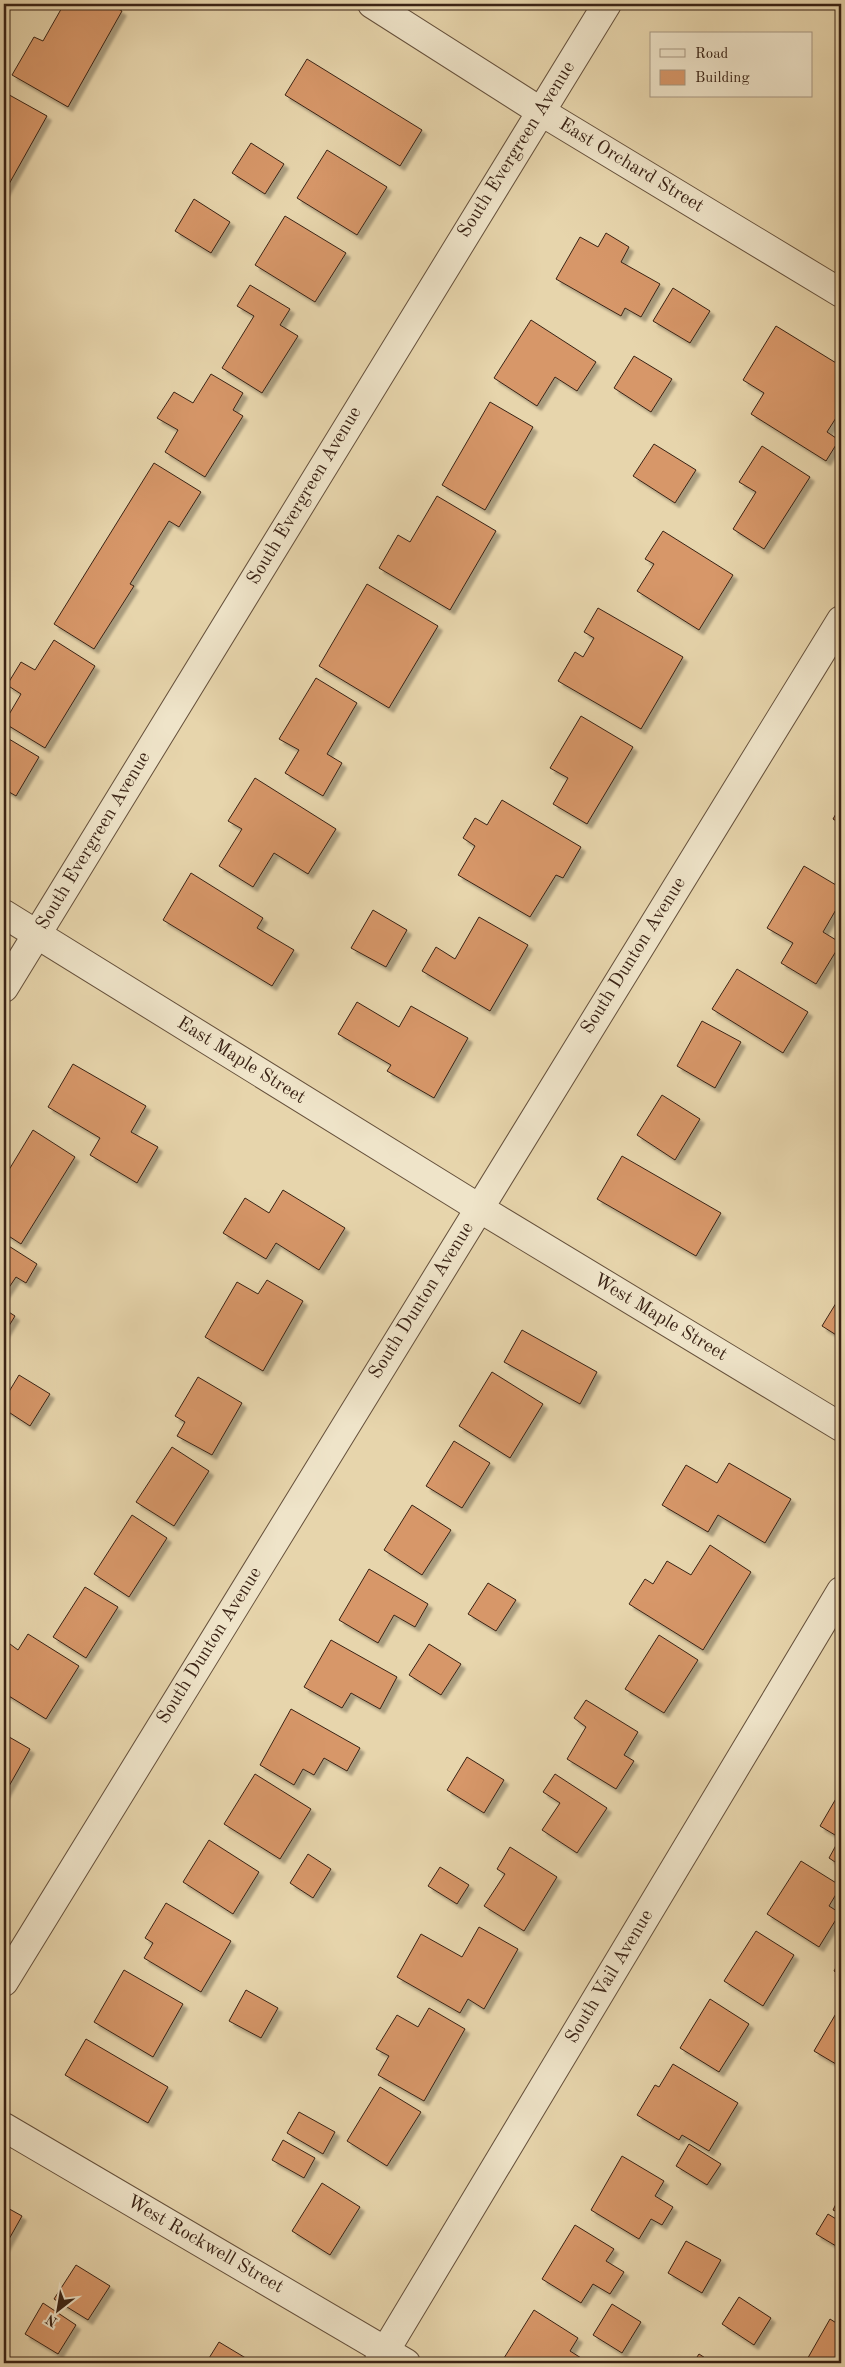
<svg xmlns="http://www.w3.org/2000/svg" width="845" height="2367" font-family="'Old Standard TT',serif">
<defs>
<filter id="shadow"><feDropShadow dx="4.5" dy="4.5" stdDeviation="1" flood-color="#0004"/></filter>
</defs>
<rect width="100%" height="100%" fill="#e7d5ac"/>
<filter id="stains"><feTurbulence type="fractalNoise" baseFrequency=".004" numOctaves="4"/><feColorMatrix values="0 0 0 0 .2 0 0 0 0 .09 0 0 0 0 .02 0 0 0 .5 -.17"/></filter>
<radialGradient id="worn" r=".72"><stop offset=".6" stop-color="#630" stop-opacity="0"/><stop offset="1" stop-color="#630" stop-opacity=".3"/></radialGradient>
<path fill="#d79769" stroke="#3a2315" filter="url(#shadow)" d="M64 4H109L122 11 68 107 12 75 34 37 43 41Z
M307 59 422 130 400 166 285 95Z
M4 92 47 116 4 193Z
M251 143 284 164 265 194 232 173Z
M327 150 387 187 357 235 297 198Z
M194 199 230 222 211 253 175 231Z
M285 216 346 253 315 302 255 265Z
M606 233 629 247 621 262 660 284 641 317 625 308 621 316 556 279 580 237 598 247Z
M250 285 290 309 280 325 298 336 262 393 222 368 254 316 237 306Z
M673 288 710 311 690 343 653 321Z
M531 320 596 362 577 391 555 377 537 406 494 378Z
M776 326 841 366V410L827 432 839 440 826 461 751 414 764 393 743 380Z
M634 356 672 379 651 412 614 388Z
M211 374 243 393 233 410 243 416 205 477 165 452 178 430 157 418 174 392 193 403Z
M490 402 533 427 485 510 442 485Z
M654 444 696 470 675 503 633 476Z
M762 446 810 477 764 549 733 529 756 492 739 482Z
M154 463 201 492 179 527 169 521 130 584 134 586 94 649 54 624Z
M437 496 496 531 450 610 379 568 398 535 410 542Z
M663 531 733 575 699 630 637 591 654 564 645 559Z
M367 584 438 626 389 708 319 666Z
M598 608 683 657 641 729 558 681 575 652 583 657 594 638 584 632Z
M54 640 95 666 45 748 4 723 21 694 7 685 21 662 35 670Z
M316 678 357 703 327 754 342 763 323 796 285 773 299 750 279 739Z
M581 716 633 747 587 824 553 804 568 778 550 768Z
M4 736 39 757 16 796 4 789Z
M255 778 336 829 308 874 274 853 253 887 219 866 242 829 228 821Z
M502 800 581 847 563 878 556 875 530 917 458 875 475 846 463 838 475 818 487 825Z
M841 805V824L833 819Z
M804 866 841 888V901L823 932 841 943 816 984 781 963 793 943 767 928Z
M191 873 263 918 257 928 294 950 272 986 163 920Z
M373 910 407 930 386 967 351 948Z
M479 917 528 945 490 1011 422 971 436 947 455 959Z
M737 969 808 1012 783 1053 712 1009Z
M357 1002 399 1027 411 1006 468 1038 434 1098 387 1071 391 1065 338 1034Z
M702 1021 741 1042 715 1088 677 1066Z
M73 1064 146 1106 131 1132 158 1147 137 1183 90 1155 100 1138 48 1107Z
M662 1095 700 1119 675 1160 637 1135Z
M33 1130 75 1157 21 1244 4 1233V1178Z
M622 1156 721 1213 696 1256 597 1199Z
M283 1190 345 1228 319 1270 276 1243 266 1259 223 1233 245 1198 269 1213Z
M4 1243 37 1264 26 1283 16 1277 4 1295Z
M267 1280 303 1301 263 1371 205 1337 237 1282 258 1294Z
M841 1295V1338L822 1326Z
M4 1309 15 1316 4 1334Z
M522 1330 597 1372 580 1404 504 1362Z
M492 1372 543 1404 510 1458 459 1426Z
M19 1375 50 1394 30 1426 4 1409V1400Z
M198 1377 242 1403 212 1455 177 1436 185 1422 175 1416Z
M454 1441 490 1463 462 1508 426 1486Z
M172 1447 209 1471 174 1526 136 1502Z
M729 1463 791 1499 765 1543 718 1515 708 1532 662 1505 686 1465 717 1483Z
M412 1505 451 1530 422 1575 384 1550Z
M132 1515 167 1538 129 1597 94 1574Z
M710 1545 751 1572 703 1650 629 1604 645 1579 653 1584 667 1561 691 1575Z
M369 1569 428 1604 415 1627 394 1615 378 1643 339 1620Z
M488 1583 516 1600 496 1631 468 1614Z
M85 1587 118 1607 86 1658 53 1637Z
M28 1634 79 1666 46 1719 4 1693V1653L10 1644 18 1650Z
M659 1635 698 1660 664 1713 625 1689Z
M331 1640 397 1677 380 1709 351 1693 342 1708 304 1687Z
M429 1644 461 1664 441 1695 409 1675Z
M586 1700 638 1732 624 1755 634 1761 616 1789 567 1759 586 1727 574 1718Z
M291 1709 360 1748 347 1771 324 1758 314 1775 303 1769 294 1785 260 1765Z
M4 1734 30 1749 4 1795Z
M467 1757 504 1780 484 1813 447 1790Z
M255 1774 311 1809 280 1859 224 1824Z
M555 1774 607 1808 577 1853 542 1830 560 1803 543 1792Z
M841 1790V1866L829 1858 840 1838 820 1826Z
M209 1840 259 1872 233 1914 183 1882Z
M510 1847 557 1877 524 1931 484 1906 505 1874 497 1869Z
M308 1854 331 1869 313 1898 290 1883Z
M801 1861 841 1886 829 1906 840 1913 819 1947 767 1914Z
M440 1867 469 1885 457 1904 428 1886Z
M166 1903 231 1941 201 1992 144 1958 153 1943 145 1938Z
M479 1927 518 1949 484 2009 468 1999 460 2013 397 1977 421 1934 462 1957Z
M756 1931 794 1955 763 2006 724 1981Z
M841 1958V1976L834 1971Z
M124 1970 183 2004 153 2057 94 2022Z
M246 1990 278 2008 261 2038 229 2021Z
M710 1999 749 2024 719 2072 680 2048Z
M841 2005V2067L814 2051Z
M429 2008 465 2029 424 2101 378 2075 389 2056 376 2049 397 2015 418 2027Z
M86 2039 168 2087 148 2123 65 2075Z
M673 2064 738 2103 709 2151 682 2135 679 2140 637 2115 655 2085 659 2087Z
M380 2087 421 2112 387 2166 347 2141Z
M299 2112 335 2132 323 2154 287 2133Z
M283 2140 315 2158 304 2178 272 2160Z
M689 2144 721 2164 707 2185 676 2166Z
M622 2156 664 2181 655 2196 673 2207 662 2225 651 2219 639 2239 591 2210Z
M322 2183 360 2207 330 2255 292 2231Z
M841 2194V2214L833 2210Z
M4 2206 22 2216 4 2248Z
M828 2214 841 2222V2249L816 2234Z
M575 2225 614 2249 606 2261 624 2272 610 2294 593 2284 581 2303 542 2279Z
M686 2241 721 2260 702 2293 668 2273Z
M76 2265 110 2286 88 2320 54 2299Z
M739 2297 771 2318 754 2345 722 2324Z
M43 2303 76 2325 58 2354 25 2334Z
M612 2304 641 2322 622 2353 593 2335Z
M534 2310 578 2338 570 2351 589 2363H513L504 2358Z
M830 2319 841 2326V2363H805Z
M219 2342 254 2363H206Z
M699 2354 713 2363H693Z"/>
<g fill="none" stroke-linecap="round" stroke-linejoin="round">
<defs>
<path id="street" d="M372 4 540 111 841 293
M4 914 479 1208 841 1427
M4 988 607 4
M4 1982 841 620
M4 2127 406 2363
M378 2363 841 1591"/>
</defs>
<use href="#street" stroke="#65503b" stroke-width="30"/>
<use href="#street" stroke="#efe4c9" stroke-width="28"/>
</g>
<g text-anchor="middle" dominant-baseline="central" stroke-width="4" stroke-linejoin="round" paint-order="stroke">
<g font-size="19" fill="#3a2315" stroke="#efe4c9">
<text transform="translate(517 150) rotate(-58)">South Evergreen Avenue</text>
<text transform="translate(631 166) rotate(31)">East Orchard Street</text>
<text transform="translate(305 496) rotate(-59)">South Evergreen Avenue</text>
<text transform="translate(94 841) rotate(-59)">South Evergreen Avenue</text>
<text transform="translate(634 956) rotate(-58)">South Dunton Avenue</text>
<text transform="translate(241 1061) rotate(32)">East Maple Street</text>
<text transform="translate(422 1301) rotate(-58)">South Dunton Avenue</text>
<text transform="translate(660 1318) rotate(31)">West Maple Street</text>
<text transform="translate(210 1646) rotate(-58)">South Dunton Avenue</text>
<text transform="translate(610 1977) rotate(-59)">South Vail Avenue</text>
<text transform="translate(205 2245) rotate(30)">West Rockwell Street</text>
</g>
</g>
<rect width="845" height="2367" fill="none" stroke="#e7d5ac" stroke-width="20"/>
<rect x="5" y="5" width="835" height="2357" fill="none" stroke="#3a2315" stroke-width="2.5"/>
<rect x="10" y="10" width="825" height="2347" fill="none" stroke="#3a2315"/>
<rect x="650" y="32" width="162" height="65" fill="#efe4c9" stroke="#a79781"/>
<rect x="660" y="49" width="25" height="8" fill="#efe4c9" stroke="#a79781"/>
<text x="695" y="58" font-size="15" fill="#3a2315">Road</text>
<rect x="660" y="70" width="25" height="15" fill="#d79769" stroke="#a79781"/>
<text x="695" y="82" font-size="15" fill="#3a2315">Building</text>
<g transform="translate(58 2310) rotate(211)" stroke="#efe4c9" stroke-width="4" paint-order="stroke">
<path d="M0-4L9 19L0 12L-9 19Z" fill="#3a2315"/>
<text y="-8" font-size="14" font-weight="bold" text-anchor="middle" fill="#3a2315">N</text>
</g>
<rect width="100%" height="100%" filter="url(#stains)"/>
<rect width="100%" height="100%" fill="url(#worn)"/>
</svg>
